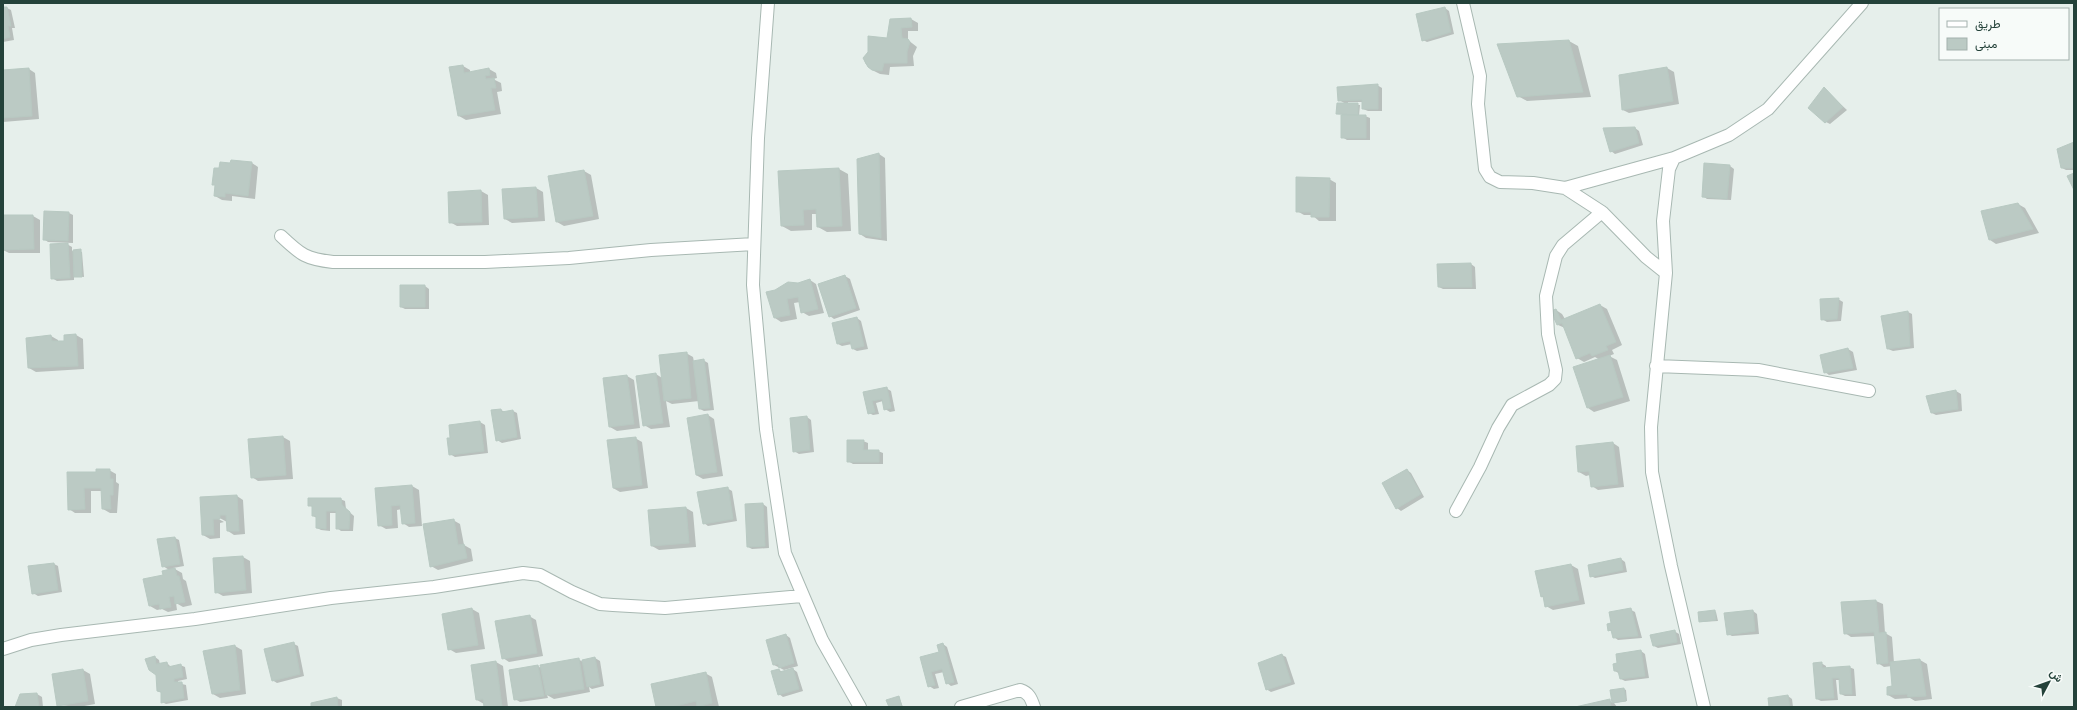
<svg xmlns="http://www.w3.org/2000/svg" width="2077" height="710" font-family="'Asap Condensed',Vazirmatn,sans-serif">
<rect width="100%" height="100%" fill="#e6efeb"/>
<path fill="#0003" d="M3 8H7L11 10 15 28H12L14 40 3 42Z
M1445 8 1449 11 1454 34 1427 42 1423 40Z
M911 19 918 23V31H908V40L917 47 913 56 914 66 890 67 889 75 880 74 872 70 865 63 864 59Z
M1569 41 1578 46 1591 97 1527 101 1518 96Z
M463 66 470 70V73L489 69 496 73 497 78 493 79 501 83 502 91 497 92 501 114 466 120 459 116 451 68Z
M1667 68 1674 72 1679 104 1629 113 1623 110Z
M29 69 35 73 39 119 3 122V71Z
M1377 85 1382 88V111H1368L1363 109V102H1348V104L1360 105 1359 116H1365L1370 118V140H1347L1342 137V114L1337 113 1346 104 1339 100Z
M1824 89 1847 110 1830 124 1826 122Z
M1635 128 1639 131 1643 145 1615 154 1611 151Z
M2074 143V170H2066L2062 168Z
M879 154 885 158 887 241 866 238 860 234Z
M252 163 258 167 255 199 232 196V201L222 200 215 196 220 170 231 164Z
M1705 165 1730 166 1734 169 1731 200 1707 199 1703 196Z
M839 169 848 174 851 231 827 232 818 227 817 214H812V230L791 231 782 226 779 172Z
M584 171 591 175 599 219 564 226 557 222Z
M1329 179 1336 183V221H1319L1312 215H1304L1297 211Z
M536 188 543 192 545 221 512 223 505 219 503 190Z
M481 191 488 195 489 225 457 226 450 222Z
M2018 204 2025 208 2039 233 1996 244 1990 240Z
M45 212 69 213 73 215V243L48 242 44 239Z
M3 216H33L40 220V253H9L3 250Z
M65 243 72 247V251L82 252 84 277 74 276V280L57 281 52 278Z
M1471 264 1475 267 1476 289H1443L1439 287Z
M845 276 850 279 860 310 834 319 830 316Z
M810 280 816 284 824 313 809 316 802 312 800 302 794 303 797 319 781 322 775 318 767 293Z
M425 286 429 289V309H405L401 307Z
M1838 299 1843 302 1841 321 1827 322 1822 319Z
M1600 305 1607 309 1622 345 1612 350 1614 354 1609 356 1617 360 1630 401 1594 412 1588 408 1600 360 1595 357 1584 362 1577 358 1565 328 1558 325 1556 310 1562 314 1565 319Z
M1908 312 1912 314 1914 348 1893 351 1888 349Z
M857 318 861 321 868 349 857 351 853 349 852 344 842 346 838 344Z
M76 335 83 339 84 369 36 372 29 368 51 336 58 340V342H66Z
M1848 349 1853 352 1857 370 1829 375 1825 372Z
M686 353 693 357 694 362 703 360 708 363 714 410 704 411 700 409 699 401 672 404 666 401 670 427 651 429 644 425 637 377 656 374 662 378Z
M627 376 634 380 640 428 617 431 610 427Z
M886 388 891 391 895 411 890 412 885 409 883 401 876 403 879 414 873 415 869 413 864 393Z
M1956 391 1961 394 1962 411 1936 415 1932 413 1927 397Z
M501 410 505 412 513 411 517 413 521 439 502 443 497 440Z
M708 415 714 419 723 476 703 479 696 475Z
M807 417 811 420 814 452 799 454 794 451Z
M480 422 485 425 488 453 455 457 450 454 451 438 450 426Z
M283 437 290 441 293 479 258 481 252 477 249 440Z
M635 438 642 442 648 488 620 492 613 488Z
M863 441 868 443V451H878L883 453V464H853L848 461Z
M1613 443 1619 447 1624 487 1598 490 1592 486 1590 475 1586 476 1579 472Z
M109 470 116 474V482L119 484 117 513H110L103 509V491H91V513H75L69 509 68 473H97Z
M1407 470 1411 473 1424 497 1401 511 1397 508Z
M412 486 419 490 422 526 409 527 403 523 402 509 397 510 398 528 386 529 379 525 376 489Z
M727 488 732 491 737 521 708 526 704 523Z
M237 496 243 500 245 534 234 535 228 531 227 522 216 516 215 517 224 522 220 523V538L210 539 203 535 201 498Z
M340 499 345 501 346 509 354 516 353 531H341L337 528V513H330V531L321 530 317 528V518L313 516V507L309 505Z
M763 504 767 507 769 548 752 549 748 547Z
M686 508 693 512 696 547 659 550 652 546 649 511Z
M453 520 460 524 464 545 471 549 473 561 438 570 431 566Z
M175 538 179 540 184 566 173 568 182 573 183 579 186 581 192 605 183 607 176 603 177 610 168 612 162 609 157 610 150 606 164 576 169 570 163 566Z
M243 557 250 561 252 593 223 596 216 592Z
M1621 559 1625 562 1627 572 1595 578 1591 576Z
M54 564 58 566 62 592 38 596 33 593Z
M1571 565 1578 569 1585 604 1553 610 1546 606 1544 598 1541 596 1536 572Z
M1876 601 1883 604 1885 633 1892 637 1894 663 1920 660 1927 664 1932 699 1915 701 1910 698 1895 699 1888 695 1894 687 1892 666 1884 667 1878 663 1876 636 1851 637 1845 633Z
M472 609 479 613 485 649 456 653 449 649Z
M1631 610 1635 612 1642 638 1618 640 1614 637 1613 632 1609 630 1612 624Z
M1714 611 1716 612 1718 621 1700 622Z
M1753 611 1757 614 1759 634 1732 636 1728 634Z
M529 616 536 620 543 656 509 662 503 658Z
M1674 631 1679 634 1681 644 1658 648 1654 646Z
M786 635 790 638 798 666 784 670 774 665 767 640Z
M294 644 298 646 304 676 277 683 272 680Z
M943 644 947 647 958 684 951 686 947 683 944 672 935 674 939 688 934 689 929 686 922 658 940 653Z
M235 646 242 650 246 694 220 698 213 694Z
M1641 651 1645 654 1649 678 1625 681 1621 679 1620 674 1615 671 1618 664Z
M1282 655 1286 657 1295 684 1271 692 1266 689Z
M155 657 159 660 160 665 167 663 171 667 180 665 185 667 187 679 178 681V683L186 685 188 700 166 704 162 702V693L158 691Z
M595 658 600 661 604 686 592 689 589 687 590 692 554 699 547 695 548 698 520 702 515 699 538 666 542 669 578 659 583 662Z
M496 662 503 666 508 707H485L484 704 477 700 472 666Z
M1821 663 1826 666V669L1849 667 1854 669 1856 696H1845L1841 694 1840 680H1836L1838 700 1821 701 1817 699Z
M793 669 797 672 803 691 783 697 779 694V670L783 672Z
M83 670 90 674 95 704 79 707 58 705Z
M705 673 712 677 719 707H657Z
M1624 689 1626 690 1627 701 1614 703 1617 707H1579L1610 701 1613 703Z
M37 694 42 697 43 707H15Z
M1788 696 1792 699 1793 707H1770Z
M899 697 903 707H890Z
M337 698 342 700V707H312V704Z"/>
<path fill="#bbcac4" stroke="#b8c9c2" d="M3 7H7L11 26H8L10 37 3 39Z
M1445 7 1451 32 1422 41 1416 14Z
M911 18 912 27 901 28 902 38 908 39 910 42 907 52V63H884L882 71 872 70 868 67 863 58 868 52V36L887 38 890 19Z
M1569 40 1583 92 1517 97 1497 44Z
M463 65 464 73 489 68 490 75 485 76 486 79 494 78 496 88H491L495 110 458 116 449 67Z
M1667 67 1673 101 1622 110 1619 75Z
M29 68 32 116 3 118V70Z
M1378 84V109H1362V100L1338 101 1337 87Z
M1824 87 1843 107 1825 123 1808 108Z
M1337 103H1358V115L1336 114Z
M1341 115H1366V138H1341Z
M1635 127 1639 143 1610 152 1603 128Z
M2074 142V168H2061L2057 149Z
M879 153 881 238 859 234 857 159Z
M231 160 252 162 248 196 225 193V197L214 196 215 185H212L214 168H219L220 162 230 163Z
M1704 163 1730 165 1727 199 1702 197Z
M839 168 842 226 817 227 816 209 803 210 804 225 781 226 778 171Z
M584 170 593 216 556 222 548 176Z
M2074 173V190L2067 176Z
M1296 177 1330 178 1329 217H1311V212H1296Z
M536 187 538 217 504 219 502 189Z
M481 190 482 222 449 223 448 192Z
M2018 203 2033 229 1989 240 1981 211Z
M44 211 69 212 68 241 43 240Z
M3 215H33L34 249 3 250Z
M68 243 70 278 51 279 50 244Z
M81 249 82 277H74L73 250Z
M1471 263 1472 287H1438L1437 264Z
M845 275 856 308 829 317 818 284Z
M810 279 818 309 801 313 798 297 787 299 790 315 774 318 766 292 775 290 788 282 798 283Z
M400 285H425V307H400Z
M1839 298 1837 319 1821 320 1820 299Z
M1600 304 1616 342 1606 346 1608 350 1592 356 1590 353 1576 359 1562 323 1557 325 1551 311 1556 309 1561 320Z
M1908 311 1910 346 1887 349 1881 316Z
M857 317 864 346 852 349 850 341 837 344 832 323Z
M76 334 78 366 28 368 26 338 51 335 52 341H64V335Z
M1848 348 1853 368 1824 373 1820 355Z
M687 352 691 398 664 401 659 355Z
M1610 355 1623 397 1587 408 1573 367Z
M704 359 710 408 699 409 693 361Z
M656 373 663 423 643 426 636 376Z
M627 375 634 424 609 427 603 378Z
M887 387 891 408 884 410 882 399 872 401 875 412 868 414 863 392Z
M1956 390 1958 409 1931 413 1926 396Z
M501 409 502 412 513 410 517 437 496 441 491 410Z
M708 414 717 472 696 475 687 418Z
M807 416 810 450 793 452 790 418Z
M480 421 484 451 449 455 447 438H450L449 425Z
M283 436 286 475 251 478 248 439Z
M636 437 642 485 613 488 607 440Z
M847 440H864L863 450H879V462H847Z
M1613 442 1618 484 1591 487 1589 471 1578 472 1576 446Z
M96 469H110V479H113V495H110L111 509H102L101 488H84L85 509 68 510 67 472H96Z
M1407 469 1421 494 1396 509 1382 483Z
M412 485 415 523 402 524 400 505 391 506 392 525 378 526 375 488Z
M728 487 733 519 703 524 697 492Z
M237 495 239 531H227L226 515H220V519H213L214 535H202L200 497Z
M308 498H341L342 505 350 512 349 529H336V511H326V529L316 528V516H312V506H308Z
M763 503 765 546 747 547 745 504Z
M686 507 689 543 651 546 648 510Z
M454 519 458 545 464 544 467 558 430 567 423 524Z
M175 537 180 564 162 567 157 539Z
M243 556 246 590 215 593 213 558Z
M1621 558 1623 570 1590 577 1588 565Z
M54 563 58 590 32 594 28 566Z
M1571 564 1579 600 1545 607 1543 596 1541 597 1535 571Z
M175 568 177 576H179L185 602 175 604 174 596 169 597 171 607 160 609 159 604 149 606 143 579 163 575 162 571Z
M1876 600 1879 633 1886 632 1888 663 1877 664 1874 632 1844 634 1841 602Z
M472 608 478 645 448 650 442 614Z
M1631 608 1638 636 1613 638 1611 630 1608 631 1607 624 1611 623 1609 612Z
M1715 610 1716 620 1699 622 1698 612Z
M1753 610 1755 631 1727 635 1724 613Z
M530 615 537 653 502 659 495 621Z
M1675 630 1677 642 1653 646 1650 635Z
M786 634 794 663 779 668 778 664 773 665 766 640Z
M294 642 300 674 272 681 264 649Z
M943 643 954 682 946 684 942 669 931 672 935 685 928 687 920 657 939 652 937 645Z
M235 645 240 690 212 694 203 651Z
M1641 650 1645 676 1620 679 1618 671H1614L1613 664 1617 663 1616 654Z
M1282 654 1291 682 1266 690 1258 663Z
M155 656 156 664 167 662 168 667 181 664 183 677 174 679V682H182L184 698 161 703V692L157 691 156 675 149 670 145 659Z
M595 657 600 684 587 687 582 660Z
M579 658 584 689 546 695 540 665Z
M1920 659 1926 696 1908 697 1907 694 1887 695V687L1892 686 1890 662Z
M496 661 502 706 484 707 483 699 476 700 471 665Z
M1822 662V668L1850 666 1852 694H1840L1839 678H1832L1834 698 1816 699 1813 663Z
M538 665 544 696 514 700 509 670Z
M793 668 799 689 778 695 771 671 779 669 780 672Z
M83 669 88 701 57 706 52 674Z
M706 672 712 703 697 707 696 701 672 707H656L651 684Z
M1624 688 1626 701 1612 703 1610 690Z
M37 693 39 707H15L20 694Z
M1788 695 1790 707H1769L1768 698Z
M899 696 902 707H889L886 700Z
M337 697 338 707H311V703Z
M1610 699 1611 707H1575Z"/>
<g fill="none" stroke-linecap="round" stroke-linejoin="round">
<defs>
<path id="street" d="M768 3 758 138 753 285 766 429 785 553 822 640 860 707
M1463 3 1480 76 1478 104 1485 169 1490 177 1500 182 1533 183 1565 188 1602 212 1646 257 1666 273
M1565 188 1674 158
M281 236C301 255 306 259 333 262H485L569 258 651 250 754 244
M1656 366 1758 370 1869 391
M1456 511 1480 467 1498 428 1512 405 1549 385 1555 379 1556 370 1548 334 1546 296 1556 256 1563 245 1602 212
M3 649 31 640 61 635 195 619 331 598 434 587 523 573 540 575 572 592 600 604 613 605 665 608 802 596
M961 707 1020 690C1029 693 1031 698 1034 707
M1704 707 1671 566 1652 472 1651 427 1666 273 1663 221 1669 169 1674 158 1729 135 1768 109 1862 3"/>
</defs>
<use href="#street" stroke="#a8b8b2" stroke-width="14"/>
<use href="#street" stroke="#fff" stroke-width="12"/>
</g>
<rect width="2077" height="710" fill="none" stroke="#24423a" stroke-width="8"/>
<rect x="1939" y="8" width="130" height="52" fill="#f7fbf9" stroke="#a3b1ad"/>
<rect x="1947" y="21" width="20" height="6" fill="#ffffff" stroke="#a3b1ad"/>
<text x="1975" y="28" font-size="12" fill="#24423a">طريق</text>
<rect x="1947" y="38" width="20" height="12" fill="#bbcac4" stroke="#a3b1ad"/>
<text x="1975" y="48" font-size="12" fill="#24423a">مبنى</text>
<g transform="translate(2049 682) rotate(49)" stroke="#f7fbf9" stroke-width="3" paint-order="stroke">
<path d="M0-3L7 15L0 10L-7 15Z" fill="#24423a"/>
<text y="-6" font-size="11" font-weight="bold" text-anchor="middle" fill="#24423a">ش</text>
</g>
</svg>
